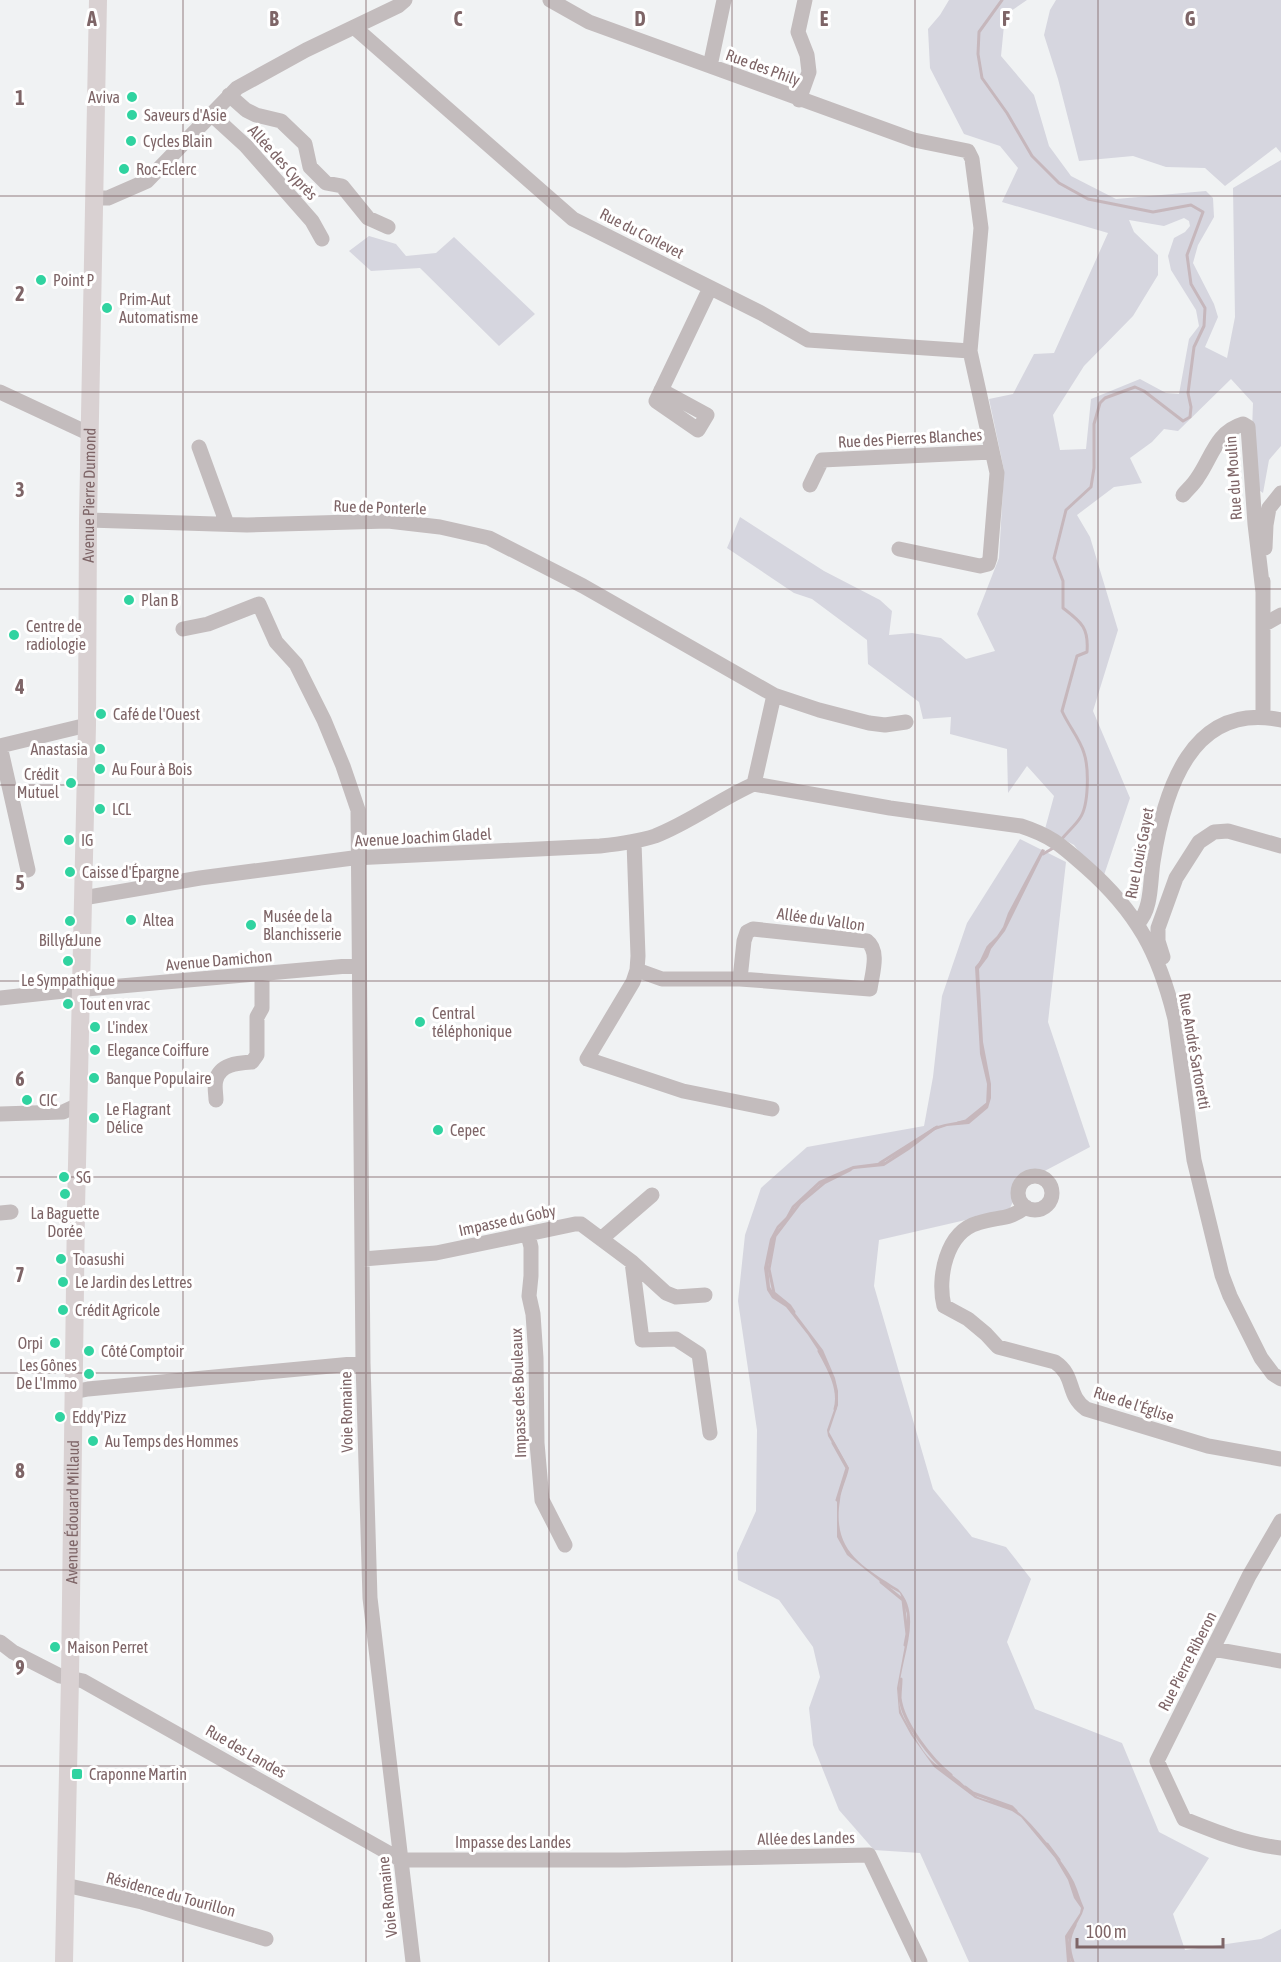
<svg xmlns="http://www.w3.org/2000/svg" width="1281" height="1962" font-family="'Asap Condensed',sans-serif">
<rect width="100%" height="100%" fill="#f0f2f3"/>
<path fill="#d6d6df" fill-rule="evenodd" d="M949 0H1027L1005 15 1001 56 1034 95 1049 146 1071 176 1116 199 1206 191 1213 198 1214 217 1198 245 1193 263 1214 304 1218 317 1205 347 1227 358 1235 317 1233 188 1281 160V446L1269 460 1263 493 1248 482 1251 458 1253 403 1231 379 1178 431 1164 429 1152 442 1130 458 1142 483 1114 487 1077 515 1090 537 1118 630 1093 711 1130 798 1102 881 1074 845 1045 829 1054 796 1027 766 1008 793 1007 749 950 734 951 717 923 719 919 702 868 664 867 640 812 599 794 593 727 548 740 517 824 571 880 600 892 611 889 635 912 633 941 638 966 659 995 651 977 614 999 558 1004 470 989 399 1013 394 1034 354 1054 353 1108 233 1002 202 1018 168 1000 146 964 134 930 68 928 29 940 15ZM1184 218 1189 221 1190 226 1185 232 1174 238 1168 256 1171 270 1196 310 1199 326 1189 339 1179 394 1166 393 1140 379 1091 399 1086 449 1060 450 1053 415 1084 366 1133 316 1158 275V255L1134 232 1129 220 1164 226Z
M1056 0H1281V153L1276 147 1225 186 1205 168 1166 167 1133 156 1079 161 1058 79 1044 35 1050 10Z
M369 236 396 244 406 256 436 253 454 237 535 314 499 346 420 268 371 271 349 251Z
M1020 839 1066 862 1048 1022 1090 1147 1022 1183 1009 1210 879 1240 874 1286 933 1489 972 1537 1006 1547 1031 1579 1007 1642 1035 1709 1122 1743 1159 1832 1209 1858 1173 1914 1185 1950 1261 1939 1281 1929V1962H969L920 1853 874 1850 839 1810 813 1745 809 1708 820 1677 813 1647 779 1600 738 1580 737 1553 756 1511 757 1430 738 1301 745 1235 761 1188 807 1147 924 1126 933 1077 942 996 967 923Z"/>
<path fill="#c6b7bc" d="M1042 849 1045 850 1005 931 991 949 988 957 979 969 983 1042 991 1084V1098L988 1108 969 1124 947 1126 935 1130 909 1150 884 1166 854 1169 819 1185 795 1207 789 1217 779 1228 775 1237 768 1267 770 1287 775 1295 789 1305 823 1350 835 1378 838 1391V1405L829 1432 849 1468C847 1479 841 1489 840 1500 832 1550 860 1565 898 1589 931 1623 884 1681 904 1718 912 1731 920 1749 931 1760 939 1768 949 1772 957 1779 965 1785 970 1793 978 1797 990 1802 1007 1803 1017 1811 1032 1822 1066 1865 1074 1882 1078 1891 1080 1899 1084 1908L1082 1914 1068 1940 1071 1962H1067L1065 1936 1080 1913 1081 1908 1074 1898 1068 1880 1055 1858 1021 1817 1012 1811 975 1798 934 1767 911 1735 899 1713 897 1688 907 1634V1614L900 1593 882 1583 847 1555 837 1537V1497L847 1468 828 1436 827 1430 836 1404 834 1382 829 1367 808 1335 786 1307 772 1298 767 1290 764 1268 770 1239 777 1226 786 1217 792 1206 819 1181 853 1166 885 1162 934 1127 945 1124 967 1120 986 1106 987 1084 980 1054 975 967 984 956 989 944 997 936 1003 927 1008 913Z"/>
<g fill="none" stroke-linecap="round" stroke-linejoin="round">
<path stroke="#c6b7bc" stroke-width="3" d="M1002 0 979 32 978 54 982 78 1007 113 1032 156 1059 183 1088 199 1153 212 1191 205 1203 212 1187 255 1191 284 1205 308 1204 326 1194 347 1188 393 1191 407 1190 417 1183 421 1144 391 1135 387 1105 398 1100 403 1094 424V468L1091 487 1066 510 1054 558 1063 581V608C1081 622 1089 627 1087 652L1077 656 1062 711C1068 725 1080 739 1084 753 1089 768 1089 805 1080 818 1075 826 1067 832 1061 840
M1043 854 1055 847
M981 962 988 947 991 944
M958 1123 966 1121 987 1104
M880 1163 937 1127
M794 1312 790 1306 774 1293 769 1269 775 1236 800 1203 824 1183 850 1170
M819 1351C828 1367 841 1390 835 1409
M833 1443 847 1468 837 1500
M881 1582 903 1600 907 1634 905 1645
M901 1679C901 1685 900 1692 900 1698 903 1723 931 1759 951 1775
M965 1787 973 1793 1012 1807 1016 1811
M1047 1844 1059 1860
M1073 1962C1068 1948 1068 1938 1075 1925"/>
<path stroke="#c3bcbd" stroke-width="15" d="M550 0 589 22 914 140 968 151 972 159 981 228 970 351 997 473 990 558 988 564 980 566 899 549
M354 27 573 219 761 313 808 340 970 351
M710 66 724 0
M229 95 246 110 256 115 281 121 305 144 310 167 326 183 342 186 368 218 388 227
M799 100 809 72 807 55 798 32 805 0
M211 114 246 146 312 221 322 239
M94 198H108L147 181 237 88 306 50 398 6 405 0
M661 390 707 415 698 430 656 401 710 288
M0 392 90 434
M199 447 227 524
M810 485 822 460 992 452
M1183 495C1188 489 1194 484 1198 477 1212 457 1216 432 1243 424L1248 427 1255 524 1263 592
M88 520 247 525 388 521 440 527 489 538 583 586 774 695 819 710 869 723 885 725 906 722
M1265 548 1266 525 1269 508 1281 493
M1263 625 1281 615
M183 629 208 624 259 604 276 642 296 664 324 720 343 766 358 810 363 1363 370 1598 413 1962
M1263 717V581
M0 746 28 870
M0 746 87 725
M754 784 890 808 1021 826C1052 836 1062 846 1086 867 1137 912 1159 953 1175 1019L1194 1160 1222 1275 1230 1296 1261 1358 1273 1374 1281 1379
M754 784 774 695
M634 842 638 956 637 970 633 982 587 1059 683 1091 772 1109
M83 898 200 878 353 858 600 846C619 844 637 842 655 836 689 823 720 799 754 784
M1138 923C1152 909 1150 881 1153 862 1164 791 1191 701 1281 720
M1163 957 1158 941V928L1176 878 1199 842 1214 832 1228 831 1281 846
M637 970 662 979H740L870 989C872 974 880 951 867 941L753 929 747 932 744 941 740 979
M0 998 64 991 359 965
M216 1100C216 1094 214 1086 216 1080 220 1064 238 1063 252 1062L257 1055V1017L262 1008V974
M0 1114 63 1112 78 1105
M1018 1193a17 17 0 1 1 34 0a17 17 0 1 1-34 0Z
M1026 1207C1007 1221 998 1216 978 1223 946 1232 937 1278 944 1306L968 1319 986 1334 998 1347 1055 1362C1076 1376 1066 1395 1086 1409L1208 1446 1281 1459
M0 1213 11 1212
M528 1235 531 1247V1276L529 1296 533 1314 536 1358 537 1443 542 1500 565 1545
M601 1239 652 1195
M363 1259 436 1253 575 1224H581L632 1262 666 1293 676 1297 705 1295
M632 1262 642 1340 676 1339 699 1354 710 1433
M73 1392 88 1389 363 1363
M1281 1521 1249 1576 1157 1761 1184 1819C1216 1832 1246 1844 1281 1848
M0 1642 13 1652 60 1676 83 1681 401 1860H625L869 1855 920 1962
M1213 1649 1281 1661
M65 1885 142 1902 266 1939"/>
<path stroke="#d9d1d2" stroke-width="18" id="s1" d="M64 1962 70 1677 76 1208 87 725 88 520 98 0"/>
</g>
<path fill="none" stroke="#7e6567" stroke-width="1.5" stroke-opacity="0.55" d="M183 0V1962M366 0V1962M549 0V1962M732 0V1962M915 0V1962M1098 0V1962M0 196H1281M0 392H1281M0 589H1281M0 785H1281M0 981H1281M0 1177H1281M0 1373H1281M0 1570H1281M0 1766H1281"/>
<g fill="#30d3a0" stroke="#fff" stroke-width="2">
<circle cx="132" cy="97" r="6"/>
<circle cx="132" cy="115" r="6"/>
<circle cx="131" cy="141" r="6"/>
<circle cx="124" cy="169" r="6"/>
<circle cx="41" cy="280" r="6"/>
<circle cx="107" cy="308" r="6"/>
<circle cx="129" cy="600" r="6"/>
<circle cx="14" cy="635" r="6"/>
<circle cx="101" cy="714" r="6"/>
<circle cx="100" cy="749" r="6"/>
<circle cx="100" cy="769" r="6"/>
<circle cx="71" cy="783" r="6"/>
<circle cx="100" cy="809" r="6"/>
<circle cx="69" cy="840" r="6"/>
<circle cx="70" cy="872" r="6"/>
<circle cx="131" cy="920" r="6"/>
<circle cx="70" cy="921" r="6"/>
<circle cx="251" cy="925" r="6"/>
<circle cx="68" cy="961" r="6"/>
<circle cx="68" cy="1004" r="6"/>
<circle cx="420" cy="1022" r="6"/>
<circle cx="95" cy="1027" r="6"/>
<circle cx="95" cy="1050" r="6"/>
<circle cx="94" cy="1078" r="6"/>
<circle cx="27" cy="1100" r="6"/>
<circle cx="94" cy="1118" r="6"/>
<circle cx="438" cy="1130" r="6"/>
<circle cx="64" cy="1177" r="6"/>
<circle cx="65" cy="1194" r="6"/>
<circle cx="61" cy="1259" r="6"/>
<circle cx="63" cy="1282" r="6"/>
<circle cx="63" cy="1310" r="6"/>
<circle cx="55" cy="1343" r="6"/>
<circle cx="89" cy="1351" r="6"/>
<circle cx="89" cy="1374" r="6"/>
<circle cx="60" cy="1417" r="6"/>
<circle cx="93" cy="1441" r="6"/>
<circle cx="55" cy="1647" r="6"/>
<rect x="71" y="1768" width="12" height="12" rx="3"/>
</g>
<g text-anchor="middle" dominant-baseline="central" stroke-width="6" stroke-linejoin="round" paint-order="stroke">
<g font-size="16" fill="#7e6567" stroke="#fff">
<text transform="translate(763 67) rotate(20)">Rue des Phily</text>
<text transform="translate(283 162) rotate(48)">Allée des Cyprès</text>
<text transform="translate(642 233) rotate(27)">Rue du Corlevet</text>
<text transform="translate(910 438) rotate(-3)">Rue des Pierres Blanches</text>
<text transform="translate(1233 478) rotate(-94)">Rue du Moulin</text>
<text stroke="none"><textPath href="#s1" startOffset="1467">Avenue Pierre Dumond</textPath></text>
<text transform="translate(380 507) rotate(2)">Rue de Ponterle</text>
<text transform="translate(423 837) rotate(-3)">Avenue Joachim Gladel</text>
<text transform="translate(1139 853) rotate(-79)">Rue Louis Gayet</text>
<text transform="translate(821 919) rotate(8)">Allée du Vallon</text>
<text transform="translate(219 960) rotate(-5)">Avenue Damichon</text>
<text transform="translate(1195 1051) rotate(80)">Rue André Sartoretti</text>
<text transform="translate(507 1220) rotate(-12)">Impasse du Goby</text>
<text transform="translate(518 1393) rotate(-92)">Impasse des Bouleaux</text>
<text transform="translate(1134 1404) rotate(18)">Rue de l'Église</text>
<text transform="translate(346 1412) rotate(-91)">Voie Romaine</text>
<text stroke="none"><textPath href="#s1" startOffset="450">Avenue Édouard Millaud</textPath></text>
<text transform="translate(1187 1661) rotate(-63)">Rue Pierre Riberon</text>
<text transform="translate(246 1751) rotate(30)">Rue des Landes</text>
<text transform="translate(806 1838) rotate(-1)">Allée des Landes</text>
<text x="513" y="1842">Impasse des Landes</text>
<text transform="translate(171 1894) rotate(15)">Résidence du Tourillon</text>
<text transform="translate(387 1897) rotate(-96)">Voie Romaine</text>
</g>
<g font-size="16" fill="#7e6567" stroke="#fff" text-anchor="start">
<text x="120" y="97" text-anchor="end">Aviva</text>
<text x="144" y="115">Saveurs d'Asie</text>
<text x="143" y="141">Cycles Blain</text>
<text x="136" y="169">Roc-Eclerc</text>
<text x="53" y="280">Point P</text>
<text x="119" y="299">Prim-Aut<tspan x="119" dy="18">Automatisme</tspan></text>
<text x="141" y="600">Plan B</text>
<text x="26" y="626">Centre de<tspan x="26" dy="18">radiologie</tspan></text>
<text x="113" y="714">Café de l'Ouest</text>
<text x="88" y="749" text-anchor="end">Anastasia</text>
<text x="112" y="769">Au Four à Bois</text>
<text x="59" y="774" text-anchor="end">Crédit<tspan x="59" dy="18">Mutuel</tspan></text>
<text x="112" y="809">LCL</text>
<text x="81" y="840">IG</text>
<text x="82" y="872">Caisse d'Épargne</text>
<text x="263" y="916">Musée de la<tspan x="263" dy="18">Blanchisserie</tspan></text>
<text x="143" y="920">Altea</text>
<text x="70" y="940" text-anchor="middle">Billy&amp;June</text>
<text x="68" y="980" text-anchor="middle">Le Sympathique</text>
<text x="80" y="1004">Tout en vrac</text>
<text x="432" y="1013">Central<tspan x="432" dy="18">téléphonique</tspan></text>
<text x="107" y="1027">L'index</text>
<text x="107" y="1050">Elegance Coiffure</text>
<text x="106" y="1078">Banque Populaire</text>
<text x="39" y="1100">CIC</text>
<text x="106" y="1109">Le Flagrant<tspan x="106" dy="18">Délice</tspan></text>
<text x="450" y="1130">Cepec</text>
<text x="76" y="1177">SG</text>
<text x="65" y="1213" text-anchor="middle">La Baguette<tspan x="65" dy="18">Dorée</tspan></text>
<text x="73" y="1259">Toasushi</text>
<text x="75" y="1282">Le Jardin des Lettres</text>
<text x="75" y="1310">Crédit Agricole</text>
<text x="43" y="1343" text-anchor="end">Orpi</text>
<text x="101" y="1351">Côté Comptoir</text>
<text x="77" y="1365" text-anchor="end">Les Gônes<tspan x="77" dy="18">De L'Immo</tspan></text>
<text x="72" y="1417">Eddy'Pizz</text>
<text x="105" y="1441">Au Temps des Hommes</text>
<text x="67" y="1647">Maison Perret</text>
<text x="89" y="1774">Craponne Martin</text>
</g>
</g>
<g font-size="20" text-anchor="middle" font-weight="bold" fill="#7e6567" stroke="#fff" stroke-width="6" stroke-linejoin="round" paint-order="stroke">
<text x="92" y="26">A</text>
<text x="274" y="26">B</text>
<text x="458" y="26">C</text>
<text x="640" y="26">D</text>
<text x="824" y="26">E</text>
<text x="1006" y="26">F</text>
<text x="1190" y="26">G</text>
<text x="20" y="105">1</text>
<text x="20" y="301">2</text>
<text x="20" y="497">3</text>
<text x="20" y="694">4</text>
<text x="20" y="890">5</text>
<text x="20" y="1086">6</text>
<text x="20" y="1282">7</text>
<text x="20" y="1478">8</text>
<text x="20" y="1675">9</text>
</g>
<path d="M1077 1938v9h146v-9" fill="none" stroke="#7e6567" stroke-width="3"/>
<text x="1086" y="1938" font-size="18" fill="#7e6567" stroke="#ffffff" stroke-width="4.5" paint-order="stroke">100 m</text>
</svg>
